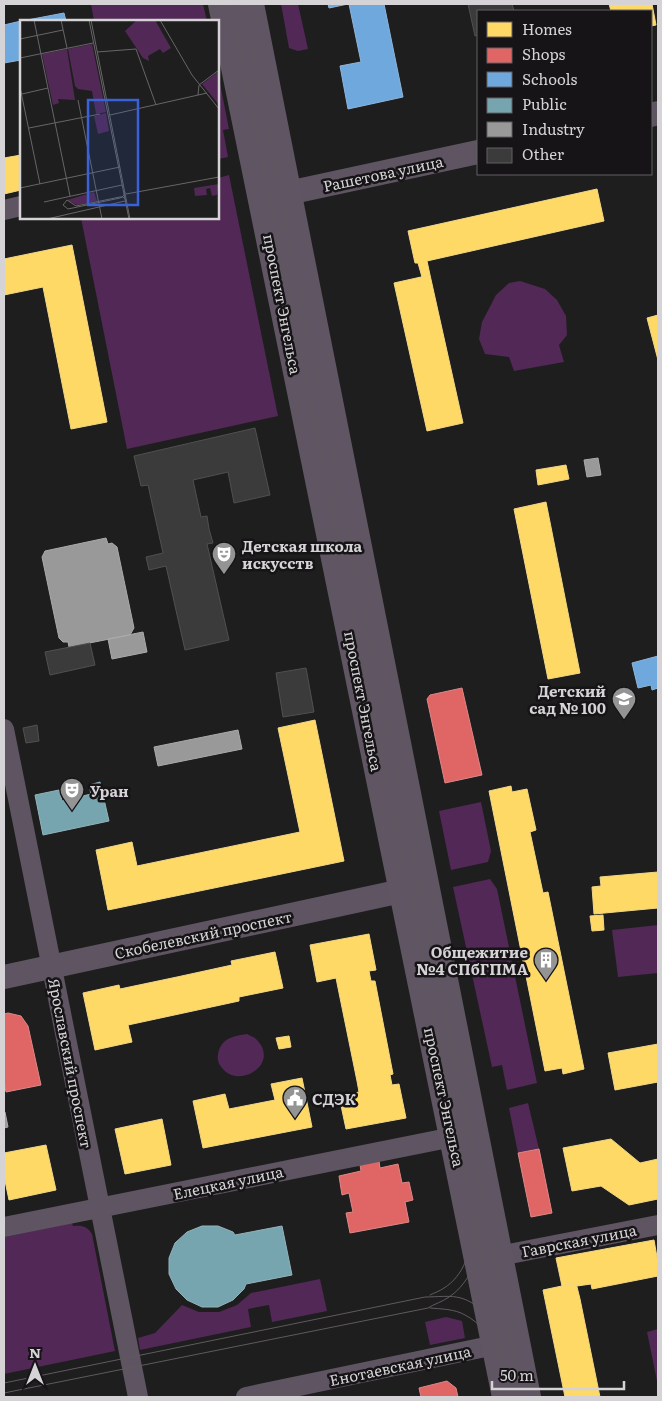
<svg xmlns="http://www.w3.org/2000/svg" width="662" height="1401" font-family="Literata,serif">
<rect width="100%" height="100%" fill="#1e1e1e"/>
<path fill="#512856" d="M91 4H203L207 21H94Z
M281 4H298L308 49 298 51 289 48Z
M218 73 229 129 223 130 228 157 218 159Z
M229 175 278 416 127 449 81 218H218V178Z
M520 281 545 289 557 300 566 316 567 335 559 345 564 362 514 371 509 357 485 354 479 339 482 322 496 295 509 283Z
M481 802 491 851 488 862 451 870 439 811Z
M490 879 497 889 537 1083 507 1090 502 1065 492 1067 453 887Z
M658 925V973L618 977 612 930Z
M247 1034C250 1036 255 1037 257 1040 280 1064 239 1090 222 1068 217 1063 217 1056 219 1050 224 1037 235 1036 247 1034Z
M528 1103 539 1149 518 1153 509 1108Z
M72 1223 73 1226C82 1225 87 1226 92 1234L115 1351 4 1374V1237Z
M320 1279 327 1311 272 1322 269 1305 248 1309 251 1327 140 1350 138 1338 155 1333 182 1305 199 1312H219L237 1305 251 1293Z
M446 1317 462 1321 465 1338 430 1345 425 1322Z
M658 1329V1386L647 1332Z"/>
<path fill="#ffd966" stroke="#f2d787" d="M609 4H652L656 25 651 26V11H611Z
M21 155V190L4 194V158Z
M597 189 604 221 427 261 430 275 422 277 418 263H415L408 231Z
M72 245 107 422 71 429 43 287 4 295V259Z
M430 275 463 423 427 431 394 283Z
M658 315V360L647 318Z
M566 465 569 479 538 485 536 470Z
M546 502 580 673 548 679 514 509Z
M315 720 344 861 108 910 96 850 132 842 137 866 300 832 278 728Z
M511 786 512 792 527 789 536 830 530 832 543 893 548 892 584 1069 563 1074 562 1068 545 1071 489 791Z
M658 872V908L594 914 592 887 601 886 600 877Z
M603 915 604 930 592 931 590 916Z
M369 934 376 970 369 971 371 981H375L393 1074 390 1075 392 1085 399 1084 406 1118 346 1129 339 1096 359 1092 357 1081 336 978 317 982 310 945Z
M275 952 283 988 239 997V1001L128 1025 132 1042 95 1050 83 993 119 985 120 989 177 977 232 965 231 961Z
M289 1036 291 1047 279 1049 276 1038Z
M658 1044V1082L615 1090 608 1053Z
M302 1078 312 1127 203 1148 193 1101 225 1094 229 1109 275 1100 271 1084Z
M162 1119 171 1165 125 1174 115 1129Z
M611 1139 640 1163 658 1159V1199L629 1205 601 1186 572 1191 563 1148Z
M46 1145 56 1190 9 1200 4 1176V1153Z
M654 1240 658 1263V1276L592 1289 591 1284 577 1286 576 1283 562 1286 556 1258Z
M576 1283 580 1299 600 1397H565L543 1290Z"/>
<path fill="#e06666" stroke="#dd8787" d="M462 688 482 775 445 783 427 699 430 695Z
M8 1013 21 1016 28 1026 41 1085 6 1092 4 1081V1014Z
M539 1149 552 1213 531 1217 518 1153Z
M379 1161 380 1168 398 1164 402 1183 409 1182 413 1200 405 1202 409 1222 350 1233 346 1213 353 1212 349 1193 342 1195 339 1176 361 1171 360 1165Z
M447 1381 456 1388 458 1397H421L419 1388Z"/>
<path fill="#6fa8dc" stroke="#8eb5da" d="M328 4H348L329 8Z
M349 4H384L403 97 348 109 340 66 361 62Z
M64 13 66 21H22Z
M21 21V60L4 63V25Z
M658 656V688L652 690 651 685 638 688 632 663Z"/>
<path fill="#76a5af" stroke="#92b3ba" d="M100 782 109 821 43 835 35 795 59 790 62 801 91 794 89 785Z
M202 1226H218L233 1232 235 1235 282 1226 292 1275 246 1284 244 1289 233 1300 218 1307H202L187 1300 176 1289 169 1274V1258L175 1243 187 1232Z"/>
<path fill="#999" stroke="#abaaab" d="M598 458 601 475 587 477 584 460Z
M106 538 108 544 112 543 117 547 134 628 130 635 69 647 68 642H63L59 638 42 557 45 551Z
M143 632 147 652 112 659 108 639Z
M238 730 242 749 158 766 154 747Z
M5 1112 8 1127 4 1128V1113Z"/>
<path fill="#3b3b3b" stroke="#515051" d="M468 4H512L514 11H478V35L475 36Z
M255 428 270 495 234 503 228 472 193 480 201 517 207 516 209 529 213 543 207 544 229 640 185 650 166 566 149 570 146 557 163 553 148 485 141 486 134 456Z
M90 643 95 665 50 675 45 652Z
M306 668 314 712 283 717 276 673Z
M37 725 39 741 26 743 23 728Z"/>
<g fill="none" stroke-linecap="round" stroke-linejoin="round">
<path stroke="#5f5461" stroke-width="20" d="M4 210 21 206
M4 729 138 1397
M4 1227 453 1137
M499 1256 658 1225
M246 1397 495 1345"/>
<path stroke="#5f5461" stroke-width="24" d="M651 115 658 113
M288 193 478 152
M4 977 420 887"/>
<path stroke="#605562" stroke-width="28" d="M222 4 506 1397
M250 4 527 1397"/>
<path stroke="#5f5a5f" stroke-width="1" d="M231 4 511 1397
M242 4 522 1397
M430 1295C434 1293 440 1291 444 1288 464 1276 471 1250 474 1229
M430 1308C441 1309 455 1309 465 1315 479 1322 492 1338 500 1352
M4 1383 425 1297C437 1297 450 1295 461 1298 475 1302 487 1314 496 1324
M4 1393 428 1308C434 1304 442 1302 449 1297 465 1287 475 1266 482 1249"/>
</g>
<defs>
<symbol id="theatre-pin" viewBox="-11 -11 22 30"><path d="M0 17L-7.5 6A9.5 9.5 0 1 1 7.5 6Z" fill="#959495" stroke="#161416"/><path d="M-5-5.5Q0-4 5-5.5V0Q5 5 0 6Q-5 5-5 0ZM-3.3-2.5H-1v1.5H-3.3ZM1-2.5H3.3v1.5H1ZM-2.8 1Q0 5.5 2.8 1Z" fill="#fff"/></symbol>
<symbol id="school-pin" viewBox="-11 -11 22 30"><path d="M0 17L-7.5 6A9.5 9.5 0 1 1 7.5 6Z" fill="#959495" stroke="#161416"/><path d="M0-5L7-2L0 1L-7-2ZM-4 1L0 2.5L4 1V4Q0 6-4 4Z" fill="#fff"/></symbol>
<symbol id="building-pin" viewBox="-11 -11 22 30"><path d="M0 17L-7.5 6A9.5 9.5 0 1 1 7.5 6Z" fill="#959495" stroke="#161416"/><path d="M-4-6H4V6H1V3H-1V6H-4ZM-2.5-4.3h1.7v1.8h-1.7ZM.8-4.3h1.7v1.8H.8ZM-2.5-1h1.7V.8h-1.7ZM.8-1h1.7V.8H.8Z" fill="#fff"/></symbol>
<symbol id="civic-pin" viewBox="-11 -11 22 30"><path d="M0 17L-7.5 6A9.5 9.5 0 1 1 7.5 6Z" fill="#959495" stroke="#161416"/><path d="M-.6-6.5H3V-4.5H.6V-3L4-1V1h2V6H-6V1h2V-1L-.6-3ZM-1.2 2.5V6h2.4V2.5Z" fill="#fff"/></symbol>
</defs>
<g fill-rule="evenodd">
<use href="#theatre-pin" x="210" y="540" width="28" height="38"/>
<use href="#school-pin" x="610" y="685" width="28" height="38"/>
<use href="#theatre-pin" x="58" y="776" width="28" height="38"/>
<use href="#building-pin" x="532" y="946" width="28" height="38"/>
<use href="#civic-pin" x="281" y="1084" width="28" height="38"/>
</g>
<g text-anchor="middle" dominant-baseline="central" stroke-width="5" stroke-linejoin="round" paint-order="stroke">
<g font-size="15" fill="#d5d3d5" stroke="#161416">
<text transform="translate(383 173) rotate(-12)">Рашетова улица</text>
<text transform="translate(283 304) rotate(79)">проспект Энгельса</text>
<text transform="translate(364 701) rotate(79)">проспект Энгельса</text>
<text transform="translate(203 934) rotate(-12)">Скобелевский проспект</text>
<text transform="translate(71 1063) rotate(79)">Ярославский проспект</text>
<text transform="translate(445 1097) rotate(78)">проспект Энгельса</text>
<text transform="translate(228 1182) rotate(-12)">Елецкая улица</text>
<text transform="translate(579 1240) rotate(-11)">Гаврская улица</text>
<text transform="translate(400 1365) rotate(-12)">Енотаевская улица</text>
</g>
<g font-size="15" font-weight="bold" fill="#d5d3d5" stroke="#161416" text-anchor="start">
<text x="242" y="545">Детская школа<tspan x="242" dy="17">искусств</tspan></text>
<text x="606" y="690" text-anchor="end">Детский<tspan x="606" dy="17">сад № 100</tspan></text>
<text x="90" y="790">Уран</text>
<text x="528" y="951" text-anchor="end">Общежитие<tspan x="528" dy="17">№4 СПбГПМА</tspan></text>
<text x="312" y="1098">СДЭК</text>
</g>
</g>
<g transform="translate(20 20)">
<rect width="199" height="199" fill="#1e1e1e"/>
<path d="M117 0H135L151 28 143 33 140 29 128 36 129 41 123 38 105 11ZM72 24 86 92 76 94 72 71 58 69 55 66 48 29ZM47 29 55 80 38 79 39 83 33 85 22 34ZM199 51V85L182 64ZM86 93 89 111 78 114 74 96ZM199 164 197 175 192 176 190 168 186 169 187 175 175 176 174 168ZM74 172 77 181 57 185 47 180Z" fill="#512856"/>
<path fill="none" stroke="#676667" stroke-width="1" d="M14 0 50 176M41 0 47 28M69 0 109 199M71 0 110 199M140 0 172 55 199 89M0 19 43 10M77 32 116 29 136 85M0 38 73 23M0 67 20 164M2 74 28 68M178 75 179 65 199 50M58 80 82 199M90 95 187 73M9 108 80 94M0 168 100 147M105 172 104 175 102 177 100 178 48 189 43 185 47 180 56 186 100 177H103L107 181M106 174 199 157M24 182 102 165M27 199 105 181"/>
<path fill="#3962d8" fill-opacity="0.15" stroke="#3962d8" stroke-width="2.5" d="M68 80H118V185H68Z"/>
<rect width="199" height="199" fill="none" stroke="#d5d3d5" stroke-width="2.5"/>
</g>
<rect width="662" height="1401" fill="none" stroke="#d5d3d5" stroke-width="10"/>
<rect x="477" y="10" width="175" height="165" fill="#161416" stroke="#626062"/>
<rect x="487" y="22" width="25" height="15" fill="#ffd966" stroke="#626062"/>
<text x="522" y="35" font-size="15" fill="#d5d3d5">Homes</text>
<rect x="487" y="48" width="25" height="15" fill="#e06666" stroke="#626062"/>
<text x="522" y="60" font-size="15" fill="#d5d3d5">Shops</text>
<rect x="487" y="72" width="25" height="15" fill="#6fa8dc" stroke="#626062"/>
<text x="522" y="85" font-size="15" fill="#d5d3d5">Schools</text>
<rect x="487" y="98" width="25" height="15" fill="#76a5af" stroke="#626062"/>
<text x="522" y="110" font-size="15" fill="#d5d3d5">Public</text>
<rect x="487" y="122" width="25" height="15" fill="#999999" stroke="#626062"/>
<text x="522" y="135" font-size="15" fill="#d5d3d5">Industry</text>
<rect x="487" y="148" width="25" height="15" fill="#3b3b3b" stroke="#626062"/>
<text x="522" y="160" font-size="15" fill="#d5d3d5">Other</text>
<g transform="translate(35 1366)" stroke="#161416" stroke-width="4" paint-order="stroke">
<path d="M0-4L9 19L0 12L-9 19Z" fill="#d5d3d5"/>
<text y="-8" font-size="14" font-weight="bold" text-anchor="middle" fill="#d5d3d5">N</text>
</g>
<path d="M492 1381v8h132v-8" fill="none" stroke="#d5d3d5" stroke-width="2.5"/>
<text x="500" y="1381" font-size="15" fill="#d5d3d5" stroke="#161416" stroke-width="4" paint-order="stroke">50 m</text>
</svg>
